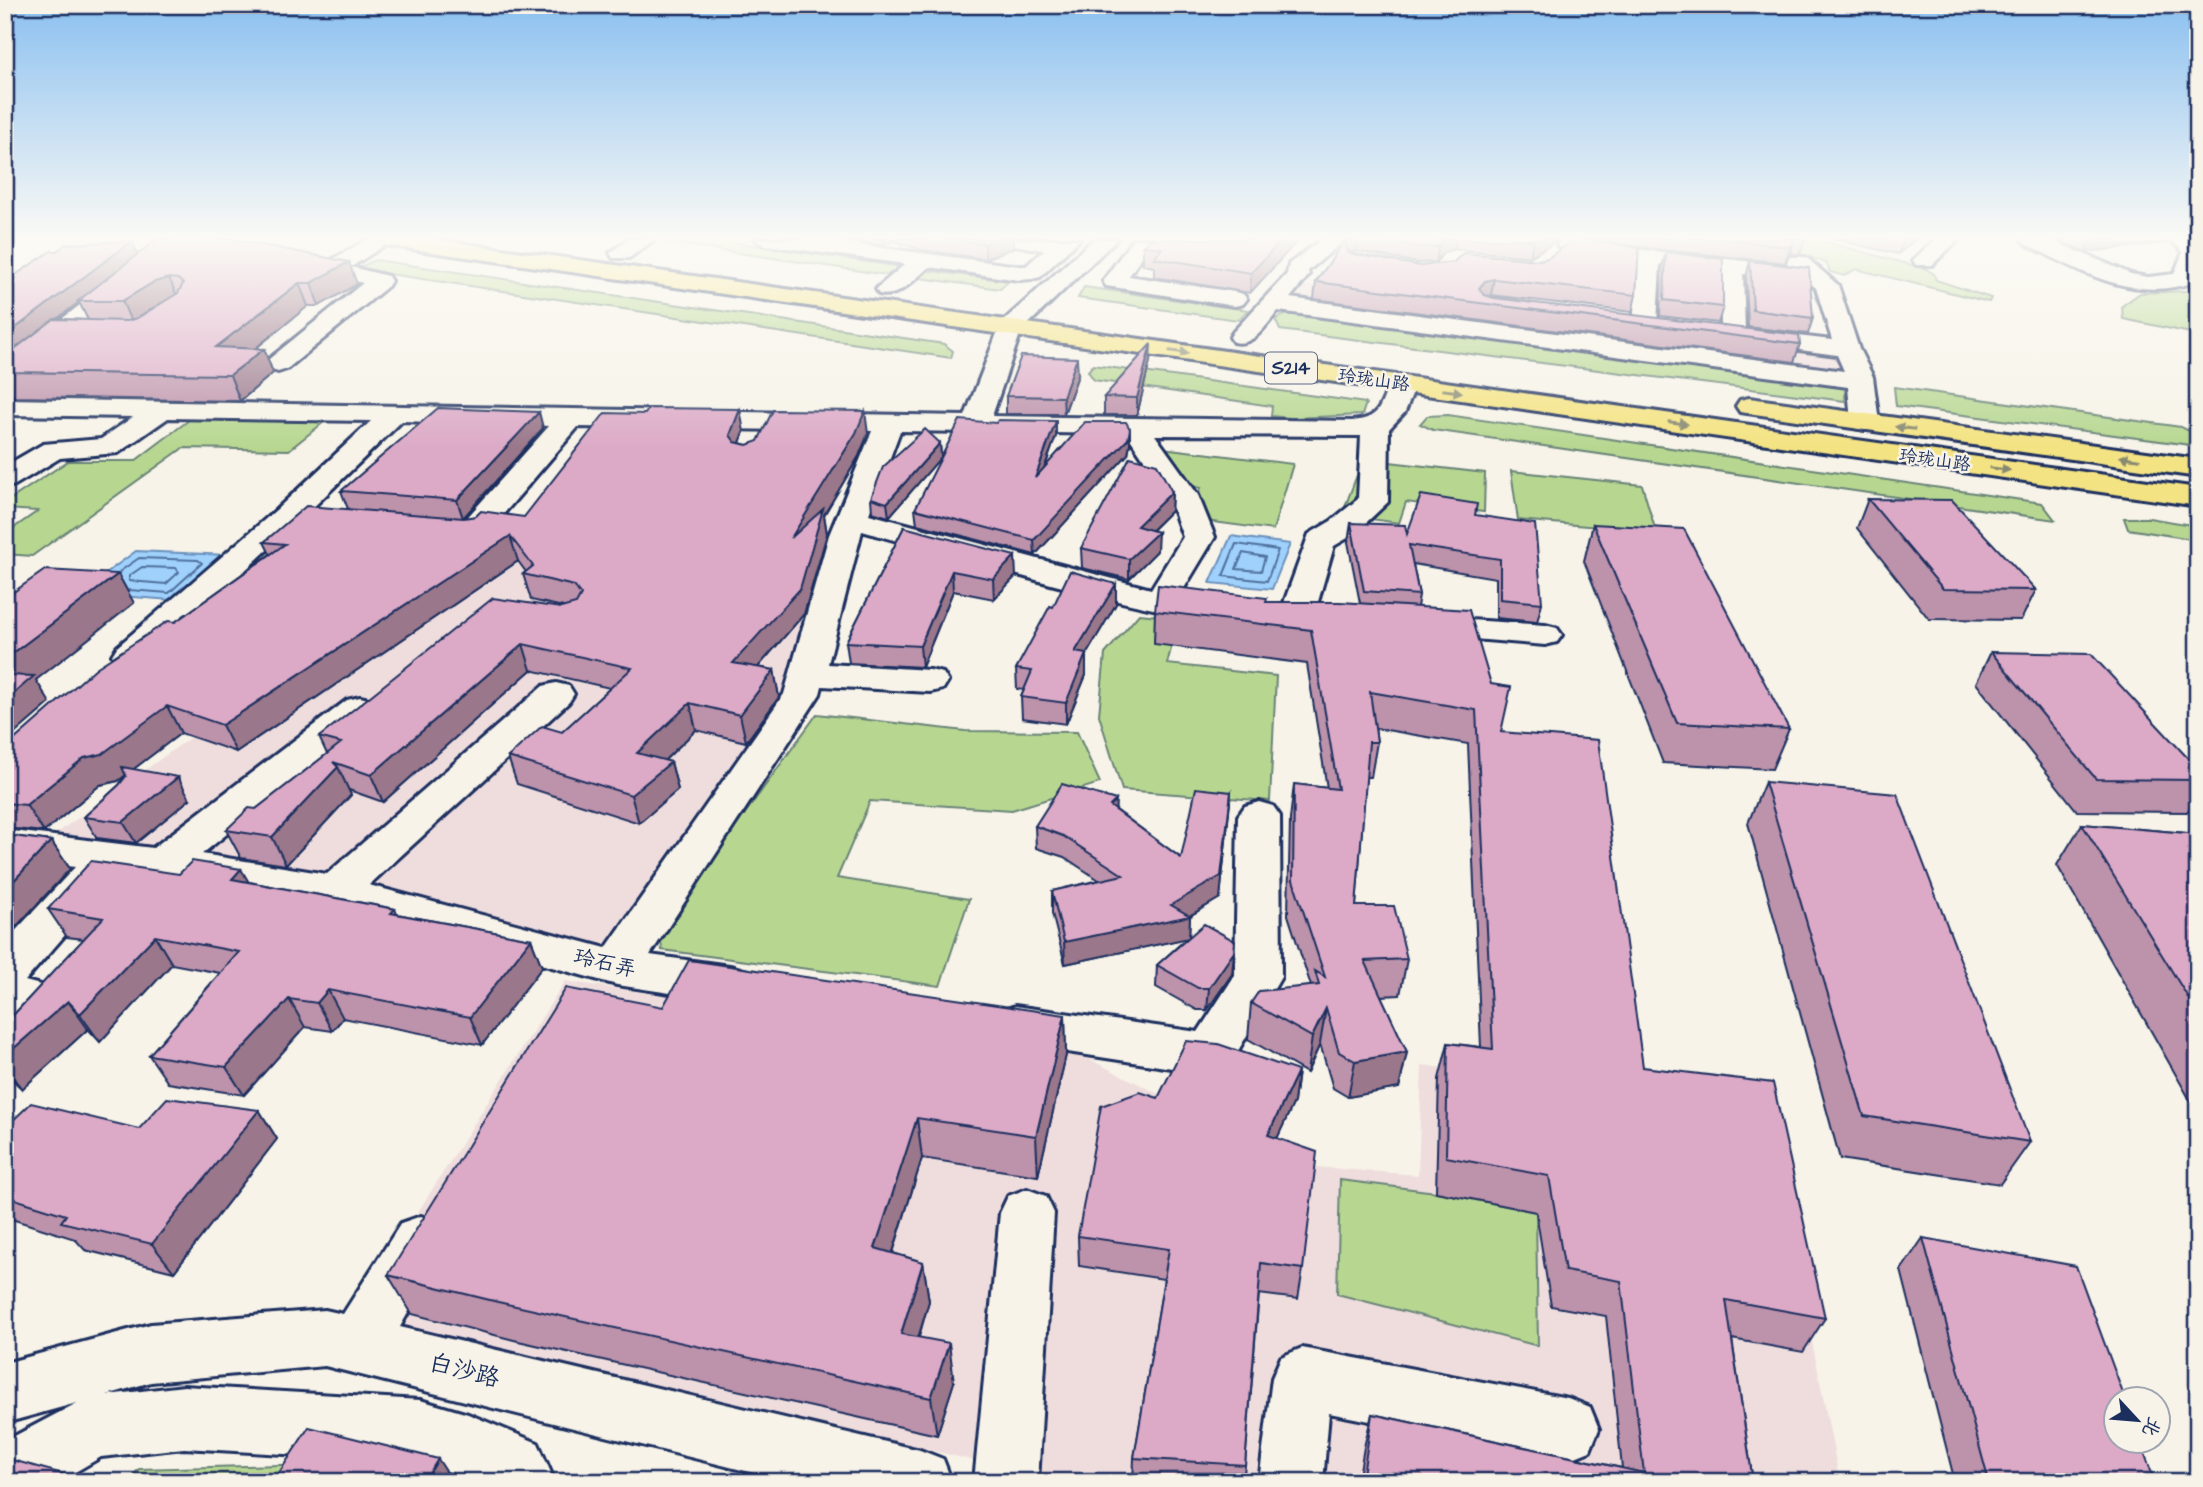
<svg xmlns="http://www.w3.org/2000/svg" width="2203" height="1487" font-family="'Architects Daughter','LXGW WenKai TC',sans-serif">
<rect width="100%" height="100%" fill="#f7f3e8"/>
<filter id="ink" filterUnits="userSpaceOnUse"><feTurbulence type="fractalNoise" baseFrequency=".0143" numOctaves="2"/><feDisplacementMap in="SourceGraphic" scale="14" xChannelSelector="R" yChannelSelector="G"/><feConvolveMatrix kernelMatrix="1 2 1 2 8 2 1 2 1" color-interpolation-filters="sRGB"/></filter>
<g filter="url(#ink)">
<path fill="#efddde" d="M1299 284 1836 352 1845 376 1287 301Z
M478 538 833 550 794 691 608 949 50 838 272 679Z
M565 981 1085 1057 1303 1166 1418 1175 1422 1065 1766 1111 1840 1482H1064L353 1314Z"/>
<path fill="#b7d791" stroke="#698378" stroke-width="2" d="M669 239H713L900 267 887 275 664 242Z
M1781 239H1815L1926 269 1934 274 1936 280 1991 298 1989 302 1856 269 1844 276 1830 272 1826 263 1785 248Z
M375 260 944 344 953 351 951 358 356 269Z
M928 271 1009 281 1000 289 920 278Z
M1084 287 1248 310 1238 320 1078 298Z
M2198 287V338L2186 332 2123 319 2122 306 2140 293 2186 291Z
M1288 314 1845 386V401L1280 330 1275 319Z
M1093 365 1366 403 1362 415 1291 418 1271 416 1272 406 1094 380 1088 371Z
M1894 387 2181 427 2198 435V446L1896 406Z
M1448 415 2042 503 2055 520 1433 430 1420 424 1427 416Z
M193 417 329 418 289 450 183 448 32 556 5 554V534L38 511 5 509V503L68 461H135Z
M1162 448 1293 464 1273 530 1183 518 1201 488 1144 476Z
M1363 459 1485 473 1484 512 1406 502 1399 523 1342 515Z
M1511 471 1642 485 1656 532 1518 520Z
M2124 518H2149L2198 526V540L2128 529Z
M1139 614 1179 618 1167 664 1276 676 1270 801 1122 790 1099 715 1105 654Z
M817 714 965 731 1077 732 1100 783 1012 810 870 801 837 878 969 899 940 986 662 950 660 931Z
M1340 1180 1436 1192 1536 1212 1538 1346 1337 1294Z
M419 1461 429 1482H127L139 1469Z"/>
<path fill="#9fd1fc" stroke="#6a90bd" stroke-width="2" d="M1231 536 1290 544 1272 589 1210 583Z
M136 551 226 555 172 600 79 593Z"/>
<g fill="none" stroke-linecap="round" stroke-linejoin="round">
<path stroke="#50709d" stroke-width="2" d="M1236 544 1278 550 1267 581 1223 576Z
M1243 553 1265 557 1261 571 1236 569Z
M142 567 176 568 179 572 166 584 129 581V576Z
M119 572 139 558 198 560 202 563 169 593 129 590"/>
<defs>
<path id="minor" d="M165 239H189L14 381 5 384V363Z
M368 239H394L351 267 388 276 391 281 388 286 287 369 278 372 269 369 265 364 269 359 363 283 324 274 321 269 324 264Z
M629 239H655L629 258H613L610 253Z
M756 239H817L1019 266H1026L1044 250 1002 243 999 239H1080L1040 277 1032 279 1019 280 929 267C915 279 898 299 879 294L876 289 905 264 766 245 759 243Z
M1094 239H1117L1021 331 992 416 1352 421C1386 418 1378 401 1394 378L1403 376 1412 378 1416 384 1405 412 1389 429 1388 502 1353 535 1334 546 1313 619 1308 626C1271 635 1229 624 1192 617 1081 596 971 561 862 531L828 664 930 670 943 673 948 681 943 689 930 692 822 686 820 694 650 955 730 966 747 971 753 984 747 997 730 1002 617 985 324 904 108 872 112 878 105 889 25 981 52 988 59 1001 52 1014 35 1019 5 1014V942L75 867 5 858V830L153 848 347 700 360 697 373 700 379 708 373 716 202 854 327 874 543 686 556 683 569 686 574 694 569 702 369 885 606 948 784 694 829 535 872 431 578 427 483 538 472 540 434 536 429 529 434 522 445 520 464 521 549 426 402 421 298 522 143 663 130 666 117 663 112 655 117 647 276 510 371 421 168 418 118 453 60 458 15 485 5 488V466L43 444 101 439 133 417 5 415V399L965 416 1001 323ZM900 431 1127 434 1168 495 1183 537 1151 589 869 514ZM1155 435 1361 436 1358 499 1331 521 1309 534 1282 608 1244 607 1180 595 1215 537 1198 495Z
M1133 239H1154L1129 276 1235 292 1243 294 1247 299 1243 304 1235 306 1106 286 1103 281Z
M1322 239H1346L1308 271 1309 275 1290 298 1844 371 1837 355 1724 340 1721 335V272L1660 264 1657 324 1653 329 1645 331 1637 329 1633 324 1638 262 1568 250 1560 249 1557 244 1561 239H1584L1608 246 1790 266 1787 262 1790 257H1806L1838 285 1859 349 1873 377 1879 422 1875 428 1865 430 1855 428 1851 422 1848 387 1278 311C1266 325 1254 347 1233 342L1230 337 1233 332 1287 274 1289 264ZM1743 274 1809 282 1816 288 1832 340 1745 330Z
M1936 239H1959L1932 265H1916L1913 260Z
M2021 239H2049L2131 274 2148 277 2174 274 2183 252 2170 239H2193L2198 243V271L2192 283C2131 302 2078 270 2024 243Z
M1425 617 1545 625 1557 628 1562 635 1557 642 1545 645 1413 634 1408 627 1413 620Z
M1259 802 1273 806 1280 816 1281 977 1228 1068 1211 1074 1015 1044 998 1038 991 1025 998 1012 1015 1006 1198 1032 1235 975 1238 816 1245 806Z
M1027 1189 1046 1196 1054 1213 1038 1482H974L1000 1213 1008 1196Z
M421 1216 441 1223 449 1241 400 1327 920 1450 943 1459 952 1482H790L325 1366 151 1382 107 1395 184 1386 420 1400 468 1414 538 1443 555 1482H480L420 1462 184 1448 101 1457 58 1482H5V1441L77 1403 5 1423V1363L151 1324 325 1310 343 1314 401 1223Z
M1302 1348 1568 1398 1590 1407 1599 1429 1590 1451 1568 1460 1329 1413 1323 1482H1259L1272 1378 1281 1357Z"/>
<path id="major" d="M373 239H431L2198 488V506L383 245 376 243Z
M1749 398 2198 459V477L1740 412 1736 406 1740 400Z"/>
</defs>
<use href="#minor" stroke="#1b2f5e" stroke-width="6"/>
<use href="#major" stroke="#1b2f5e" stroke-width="6"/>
<use href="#minor" fill="#f7f3e8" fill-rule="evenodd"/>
<use href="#major" fill="#f4e382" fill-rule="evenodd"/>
</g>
<path fill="#bd92ab" stroke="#1b2f5e" stroke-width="2" fill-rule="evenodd" d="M831 239H1013V248L985 259 923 250 893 241 882 245Z
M1299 239 1250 293 1154 277V267L1143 265V246Z
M1346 239H1559L1530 257 1454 249 1444 252 1436 262 1417 263 1357 251 1350 253 1420 266 1539 260 1548 258 1587 239H1805L1800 254H1790L1785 263 1611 244 1636 295 1632 312 1491 295 1488 296 1800 344 1794 362 1314 299 1316 282Z
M1832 239H1916L1898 254Z
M2055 239H2171L2169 242 2085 252Z
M132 241 138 254 357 284 319 306H308L255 349H264L273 373 240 401 14 397 5 379 6 359H5V282L57 251ZM79 302 88 320 58 319Z
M1666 252 1723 307 1718 323 1660 316 1662 267Z
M1750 261 1813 318 1808 334 1748 327 1746 277Z
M1150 361 1137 415H1104V397Z
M1078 375 1064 414H1006V396Z
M543 428 463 518 524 517 744 432 740 443 747 445 868 434 859 456 824 515 827 534 804 614 758 667 774 670 779 697 746 742 696 730 664 761 671 762 678 790 639 823 517 784 508 757 562 732 610 688 531 670 383 802 349 790 351 795 286 865 241 858 226 830 256 809 327 754 319 737 563 607 531 600 523 574 526 572 518 561 236 752 181 733 133 769 190 799 136 843 97 838 84 817 119 785 125 775 118 781 100 785 44 832 5 828V748L175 622 270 554 264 542 348 509 341 491Z
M1130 429V443L1128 454 1035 555 917 524 915 509 1056 436 1045 467Z
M940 443 941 457 889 517 872 512 871 498Z
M1172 492 1171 511 1152 530 1157 551 1129 579 1082 568 1081 548Z
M1868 499 2036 590 2021 620 1929 619 1857 528Z
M1475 515 1542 603 1537 622 1496 618V578L1413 564 1419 595 1417 607 1501 732 1643 1067 1825 1318 1803 1352 1732 1339 1753 1482H1358L1364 1447 1372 1414 1622 1468 1606 1316 1551 1306 1536 1212 1436 1192 1439 1079 1448 1043 1481 1047 1468 744 1375 728 1377 742 1371 777H1366L1356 906 1407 959 1400 995 1381 996 1407 1052 1399 1088 1348 1097 1333 1088 1320 1044 1307 1073 1248 1039 1251 1003 1311 986 1288 915 1290 819 1294 784 1327 788 1307 664 1154 644 1155 611 1266 602 1360 603 1348 542 1351 523 1407 534Z
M1593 524 1789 729 1772 769 1663 763 1584 561Z
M904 527 1016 576 994 599 953 591 922 667 849 663 846 642Z
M1116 584V604L1086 655V675L1066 724 1022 718 1021 697 1024 690 1017 689 1016 669 1053 607Z
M1991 652 2198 769V796L2187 812 2077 811 1976 683Z
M1765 782 2030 1142 2000 1184 1840 1159 1748 823Z
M1231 792 1220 898 1190 916 1189 937 1232 974 1207 1010H1197L1156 987 1157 965 1187 938 1065 964 1052 913V891L1099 880 1064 857 1036 848 1035 826 1115 809 1181 858Z
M2082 824 2198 834V1114L2057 865Z
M5 835 51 841 70 869 15 928 5 926Z
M179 874 249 882 395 909 397 914 531 939 542 967 482 1045 343 1018 332 1031 305 1027 244 1095 168 1083 149 1055 220 973 172 964 100 1042 88 1029 22 1089 7 1075 5 1077V1024L84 939 67 937 48 909Z
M663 1007 1065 1015 1066 1055 1038 1176 922 1158 893 1253 923 1262 929 1301 919 1337 954 1382 937 1435 518 1341 412 1314 388 1275Z
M1298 1071 1294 1102 1277 1138 1303 1269 1298 1299 1259 1294 1245 1465 1243 1482H1133L1134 1458 1164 1279 1079 1266 1078 1236 1158 1098Z
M259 1110 277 1139 174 1272 85 1250 75 1239 5 1217V1128L139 1129Z
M1923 1238 2155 1482H1955L1901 1270Z"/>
<path fill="#9a778b" stroke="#1b2f5e" stroke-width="2" d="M882 239H893V241L882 245Z
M995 239H1013V248L985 259V244Z
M1283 239H1299L1250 293 1251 273Z
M1348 239H1358L1357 251 1347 253 1345 244Z
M1444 239H1456L1454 249 1444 252 1436 262 1438 247Z
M1537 239H1559L1530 257 1533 241Z
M1795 239 1790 254 1785 263 1790 247Z
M1904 239H1916L1898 254Z
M2091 239H2171L2169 242 2085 252Z
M132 241 138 256 78 301 79 302 5 359V336Z
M349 262 357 284 319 306 311 283Z
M169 278 179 300 132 324 122 301 154 282Z
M1494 279 1491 295 1482 297 1479 288 1485 281Z
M299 283 308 306 226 372 216 347Z
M1151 344 1150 361 1137 415V398Z
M264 349 273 373 240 401 230 375Z
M1077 358 1078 375 1064 414 1063 397Z
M740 409 744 432 734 458 730 435Z
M865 411 868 434 859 456 824 515 827 534 804 614 739 689 733 663 791 538Z
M539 412 543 428 463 518 457 500Z
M1056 421V436L1035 493V478Z
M1130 429V443L1128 454 1035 555 1034 540Z
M940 443 941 457 889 517 887 503Z
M1172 492 1171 511 1136 545 1137 526Z
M1158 532 1157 551 1129 579V559Z
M510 536 518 561 236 752 222 725Z
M1015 556 1016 576 994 599 993 579Z
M952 571 953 591 922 667 920 646Z
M118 574 134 603 36 680 50 703 5 742V701L16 692 5 674V659Z
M1116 584V604L1086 655V675L1066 724V703L1075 652Z
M523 644 531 670 383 802 371 775Z
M774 670 779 697 746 742 740 715Z
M690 703 696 730 644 780 637 753Z
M167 706 181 733 118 781 100 785 44 832 26 805 84 758Z
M671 762 678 790 639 823 631 795Z
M338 767 351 795 286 865 272 837Z
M178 777 190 799 136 843 123 822Z
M1231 792 1220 898 1189 916H1190L1189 938 1065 964 1064 942 1171 905Z
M1116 800 1115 821 1110 806Z
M51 841 70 869 15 928 5 914V890Z
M241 869 257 896 232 879Z
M155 936 172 964 100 1042 80 1014Z
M531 939 542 967 482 1045 470 1017Z
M1234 952 1232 974 1207 1010 1209 988Z
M328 990 343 1018 332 1031 317 1003Z
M289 999 305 1027 244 1095 226 1067Z
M68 1001 88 1029 22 1089 5 1068V1056Z
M1326 1008 1320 1044 1307 1073 1312 1037Z
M1065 1015 1066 1055 1038 1176 1036 1136Z
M1407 1052 1399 1088 1348 1097 1355 1061Z
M1298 1071 1294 1102 1264 1167 1268 1135Z
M259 1110 277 1139 174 1272 152 1244Z
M917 1118 922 1158 882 1287 875 1248Z
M923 1262 929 1301 908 1372 901 1334Z
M949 1343 954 1382 937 1435 931 1398Z
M438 1459 453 1482H424Z
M74 1477 80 1482H71Z"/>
<path fill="#dcaac7" stroke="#1b2f5e" stroke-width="2" d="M157 239H233L349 262 311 283H299L216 347 264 349 230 375 5 372V361L8 354 54 319 127 321 137 318 178 293 183 284 178 279 169 278 154 282 122 301H78Z
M952 239H995L985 244Z
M1150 239H1283L1251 273 1154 258 1162 248 1143 246Z
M1346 239H1348L1345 244 1349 253 1420 266 1454 262 1463 253 1539 260 1548 258 1574 239H1585L1639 248 1636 295 1494 279 1485 281 1479 288 1484 295 1494 298 1799 335 1800 344 1316 282Z
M1378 239H1444L1438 247H1419Z
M1513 239H1537L1533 241Z
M1720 239H1794L1790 247Z
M132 241 5 336V282L51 251H57L66 244Z
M1666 252 1723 259V307L1664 300Z
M1750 261 1809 268 1813 318 1753 310Z
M1151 344 1137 398 1104 397Z
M1021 356 1077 358 1063 397 1006 396Z
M438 408 539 412 457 500 341 491Z
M649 408 740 409 730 435 735 442 747 445 758 441 773 410 865 411 856 433 791 538 823 509 800 589 733 663 774 670 740 715 690 703 637 753 671 762 631 795 508 757 542 726 562 732 632 668 523 644 371 775 333 762 338 767 272 837 226 830 249 808 256 809 341 743 319 737 493 598 561 608 576 604 581 595 574 586 523 574 533 566 510 536 222 725 167 706 102 754 84 758 26 805 5 803V748L96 668 168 621 175 622 285 544 264 542 306 506 464 518 476 516 481 511 524 517 605 413 645 414Z
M960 420 996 423 998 420 1056 421 1035 478 1085 422H1126L1130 429 1128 439 1034 540 915 509Z
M925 429 940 443 887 503 871 498 883 467Z
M1130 457 1157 464 1172 492 1137 526 1158 532 1129 559 1081 548Z
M1421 495 1477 504 1475 515 1535 524 1542 603 1500 599V559L1409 545 1419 595 1364 591 1351 523 1405 525 1407 534Z
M1868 499 1952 500 2036 590 1943 589Z
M1593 524 1684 529 1789 729 1677 723Z
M904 527 1015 556 993 579 952 571 920 646 846 642Z
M45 570 118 574 5 659V598Z
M1070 571 1116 584 1075 652 1086 654 1066 703 1021 697 1032 671 1016 669 1050 606 1053 607Z
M1158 585 1267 598 1266 602H1339L1469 610 1491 684 1511 687 1501 732 1598 740 1643 1067 1773 1083 1825 1318 1726 1300 1753 1482H1362L1372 1414 1644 1473 1621 1281 1565 1271 1549 1176 1446 1157 1448 1043 1493 1049 1476 710 1370 692 1377 742H1369L1356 906H1394L1407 959 1365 961 1407 1052 1355 1061 1339 1052 1326 1008 1312 1037 1251 1003 1259 991 1319 985 1315 971 1325 977 1293 880 1294 784 1338 789 1311 630 1155 611Z
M1991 652 2091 654 2198 769V780L2096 779Z
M5 675 34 676 5 701Z
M122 767 178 777 123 822 84 817 119 785 126 776Z
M1765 782 1897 794 2030 1142 1864 1116Z
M1062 784 1116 800 1110 806 1181 858 1196 788 1231 792 1221 876 1171 905 1190 916 1064 942 1052 891 1123 875 1063 836 1035 826Z
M2082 824 2198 834V1014Z
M5 835 51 841 5 890Z
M91 861 179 874 192 861 241 869 232 879 395 909 391 913 531 939 470 1017 328 990 317 1003 289 999 226 1067 149 1055 239 952 155 936 80 1014 68 1001 5 1056V1024L103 918 48 909Z
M1204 924 1235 941 1234 952 1209 988H1198L1157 965Z
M689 960 1065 1015 1036 1136 917 1118 875 1248 923 1262 901 1334 949 1343 931 1398 498 1302 388 1275 566 988 663 1007Z
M1186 1041 1218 1044 1298 1071 1268 1135 1317 1152 1303 1269 1261 1263 1245 1465 1134 1458 1169 1249 1078 1236 1101 1106 1140 1092 1158 1098Z
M167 1098 259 1110 152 1244 61 1222 66 1215 5 1196V1128L31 1103 139 1129Z
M1923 1238 2076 1266 2125 1399H2116V1441H2140L2155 1482H1989Z
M309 1427 438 1459 424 1482H273Z
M5 1458 74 1477 71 1482H5Z
M590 1476 609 1482H587Z"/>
<defs><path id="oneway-solid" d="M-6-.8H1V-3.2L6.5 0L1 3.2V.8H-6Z" transform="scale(1.75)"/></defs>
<g fill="#888970">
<use href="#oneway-solid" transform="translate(1179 352) rotate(8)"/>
<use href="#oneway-solid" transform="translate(1452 391) rotate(8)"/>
<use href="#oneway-solid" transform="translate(1678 423) rotate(8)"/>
<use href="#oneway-solid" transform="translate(1905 428) rotate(-172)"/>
<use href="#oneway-solid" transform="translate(2130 458) rotate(-172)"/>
<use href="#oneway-solid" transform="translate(2000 469) rotate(8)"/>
</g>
</g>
<linearGradient id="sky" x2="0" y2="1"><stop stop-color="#8bc0f0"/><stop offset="0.53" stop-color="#fbfaf5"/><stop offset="1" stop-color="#fbfaf5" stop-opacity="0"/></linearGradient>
<rect width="2203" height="448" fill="url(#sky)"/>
<g text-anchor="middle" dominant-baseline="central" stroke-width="5" stroke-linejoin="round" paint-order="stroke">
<g font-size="18" fill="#1b2f5e" stroke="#f7f3e8">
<text transform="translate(1374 380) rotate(8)">玲珑山路</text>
<text transform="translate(1935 460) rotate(8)">玲珑山路</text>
</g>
<rect fill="#f7f3e8" stroke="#5d6a87" stroke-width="2" x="1265" y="352.5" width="52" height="31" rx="5"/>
<g font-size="19" font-weight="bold" fill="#1b2f5e">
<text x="1291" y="368">S214</text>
</g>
<g font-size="21" fill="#1b2f5e" stroke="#f7f3e8">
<text transform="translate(605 963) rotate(13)">玲石弄</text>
</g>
<g font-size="24" fill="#1b2f5e" stroke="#f7f3e8">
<text transform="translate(464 1371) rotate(14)">白沙路</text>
</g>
</g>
<rect width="2203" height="1487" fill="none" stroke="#f7f3e8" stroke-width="28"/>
<rect x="14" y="14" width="2175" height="1459" fill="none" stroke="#1b2f5e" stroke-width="2.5" filter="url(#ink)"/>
<g transform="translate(2137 1420) rotate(116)"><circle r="33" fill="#f7f3e8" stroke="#9fa5b1" stroke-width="2"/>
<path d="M0-5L12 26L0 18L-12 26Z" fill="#1b2f5e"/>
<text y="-10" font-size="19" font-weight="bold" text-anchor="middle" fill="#1b2f5e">北</text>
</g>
</svg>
